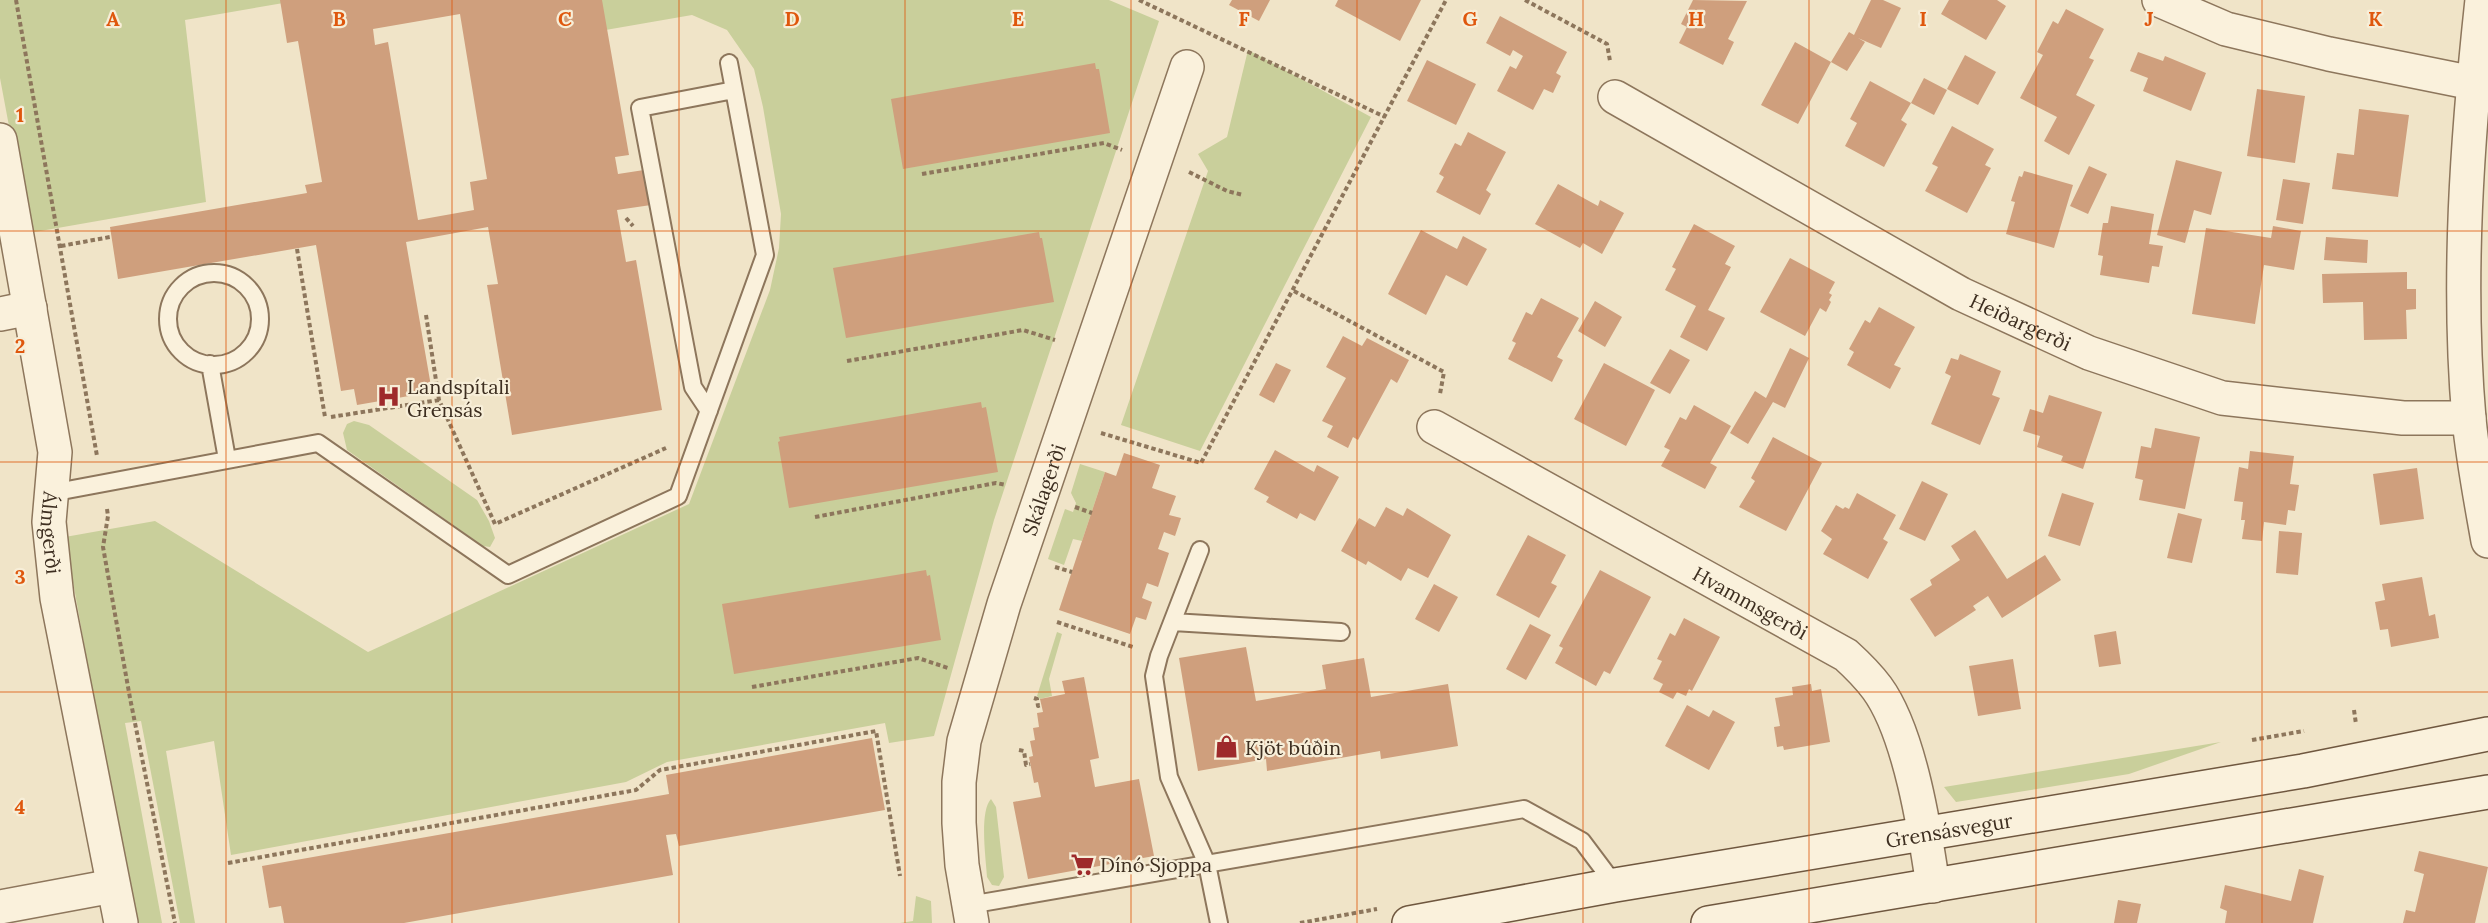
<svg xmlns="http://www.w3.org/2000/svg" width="2488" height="923" font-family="Lora,serif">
<rect width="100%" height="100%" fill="#f0e4c8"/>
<path fill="#c9cf9b" d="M0 0H301L185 20 206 202 29 233 0 78Z
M497 0H1109L1159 21 994 520 934 736 889 743 885 723 667 762 626 782 231 855 214 741 166 751 195 923H180L141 721 125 723 162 923H134L65 537 155 521 368 652 689 504 770 290 779 248 781 214 763 107 754 69 727 30 692 15 519 45Z
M1248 50 1371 117 1200 451 1121 425 1208 171 1198 154 1227 137Z
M354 421 369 425 477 500 489 521 495 538 490 547 483 546 347 450 343 433 347 424Z
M1080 464 1105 472 1082 541 1073 539 1064 565 1048 559 1065 509 1073 512 1076 503 1071 493Z
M1057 632 1062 634 1049 679 1052 696 1040 699 1037 696Z
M2221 742 2129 774 1956 802 1944 787Z
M991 799 996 807 1004 877 999 886 992 885 987 877C986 859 979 812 991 799Z
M916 896 931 901 932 923H900L913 921Z"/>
<path fill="#cf9f7d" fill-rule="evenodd" d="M280 0H602L629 155 615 157 618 174 644 170 651 205 617 210 626 262 636 260 662 410 512 435 487 285 498 284 488 227 406 242 432 392 357 405 354 389 341 391 316 245 118 279 110 227 307 193 305 185 322 182 298 41 287 43ZM460 14 487 179 470 182 474 210 418 220 388 42 375 45 373 29Z
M1232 0H1270L1259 21 1229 5Z
M1338 0H1421L1400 41 1335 6Z
M1693 0 1747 1 1728 39 1734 42 1723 65 1679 43 1687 27 1681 24Z
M1871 0H1883L1901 8 1881 48 1858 38 1865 42 1847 71 1831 62 1798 124 1761 105 1795 42 1831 62 1849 32 1854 35Z
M1949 0H1997L2006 6 1986 40 1941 14Z
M2066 9 2104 29 2089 58 2094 60 2076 95 2095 105 2069 155 2044 141 2057 117 2020 98 2043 55 2037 52 2053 21 2058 24Z
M1500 16 1567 52 1556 73 1561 76 1553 93 1544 89 1533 110 1497 91 1510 66 1516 69 1523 56 1513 50 1510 56 1486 43Z
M2138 52 2163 61 2165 56 2206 73 2191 111 2143 91 2148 78 2130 71Z
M1965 55 1996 72 1978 105 1947 89Z
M1427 60 1476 84 1456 125 1407 101Z
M1095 63 1096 69H1099L1110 133 903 169 891 99Z
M1924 78 1947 90 1934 115 1911 103 1901 120 1907 124 1884 167 1845 146 1857 123 1850 119 1870 81 1911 103Z
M2257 89 2305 96 2295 163 2247 156Z
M2359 109 2409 115 2398 197 2332 189 2337 153 2354 155Z
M1952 126 1994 149 1985 165 1991 168 1967 213 1925 191 1938 167 1932 164Z
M1468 132 1506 152 1486 190 1491 194 1480 215 1436 192 1444 177 1439 174 1455 143 1461 146Z
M2176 160 2222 172 2211 215 2194 210 2185 243 2157 235Z
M2089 166 2107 174 2088 214 2070 206Z
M2024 171 2073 185 2054 248 2006 234 2015 202 2011 201 2019 176 2022 177Z
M2283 179 2310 183 2303 224 2276 220Z
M1558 184 1598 206 1600 200 1624 213 1602 254 1583 243 1580 248 1535 224Z
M2111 206 2154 214 2149 244 2163 246 2159 267 2152 266 2149 283 2100 275 2103 256 2098 255 2103 223H2108Z
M1694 224 1735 246 1725 264 1731 267 1708 310 1725 318 1707 351 1680 337 1696 306 1665 290 1676 269 1672 267Z
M2273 226 2301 231 2294 270 2264 265 2255 324 2192 314 2206 228 2271 238Z
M1421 230 1457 249 1463 236 1487 249 1467 286 1446 275 1426 315 1388 294Z
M1039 232 1040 238H1042L1054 302 846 338 833 268Z
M2326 237 2368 240 2367 263 2324 260Z
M1790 258 1835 282 1829 293 1832 295 1829 300 1831 302 1826 312 1820 308 1805 336 1760 312Z
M2407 272V289H2416V309L2406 310 2407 339 2364 340 2363 302 2323 303 2322 274Z
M1541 298 1579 318 1557 357 1563 360 1552 382 1508 359 1516 343 1512 341 1526 312 1532 315Z
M1595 301 1622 317 1605 347 1578 331Z
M1879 307 1915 327 1894 365 1901 368 1890 389 1847 365 1854 352 1849 349 1865 320 1870 323Z
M1343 336 1362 346 1367 338 1409 360 1397 383 1391 379 1358 440 1353 437 1348 448 1327 437 1333 426 1322 421 1346 378 1326 367Z
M1790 348 1809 358 1785 408 1773 402 1748 444 1730 433 1755 391 1766 398Z
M1670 349 1690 360 1670 394 1650 383Z
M1960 354 2001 371 1992 395 2000 398 1980 445 1931 424 1951 376 1945 373 1951 358 1958 360Z
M1276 363 1291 370 1274 403 1259 395Z
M1604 363 1655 390 1626 446 1574 419Z
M2049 395 2102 412 2083 469 2061 461 2063 456 2037 447 2040 436 2023 431 2030 409 2043 413Z
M981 402 982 408 986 407 998 472 789 508 778 442 780 441 779 437Z
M1694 405 1731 426 1710 463 1717 467 1705 489 1661 466 1670 450 1664 447 1680 417 1686 420Z
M2155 428 2200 437 2185 509 2139 500 2143 480 2135 478 2141 446 2151 448Z
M1773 437 1822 463 1786 531 1739 507 1755 481 1751 478Z
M1275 450 1314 472 1317 465 1339 477 1315 521 1300 513 1297 519 1266 502 1269 497 1254 489Z
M2250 451 2294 456 2290 484 2299 485 2295 511 2288 510 2286 525 2264 522 2262 541 2242 539 2245 520H2241L2243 502 2234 501 2239 467 2248 469Z
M1124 453 1160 465 1152 488 1176 496 1169 515 1181 518 1175 536 1164 532 1158 549 1169 553 1158 587 1147 583 1142 598 1152 602 1146 620 1136 617 1130 634 1059 610 1105 472 1116 476Z
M2417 468 2424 519 2380 525 2373 474Z
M1922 481 1948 494 1925 541 1899 529Z
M1857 493 1896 515 1883 539 1888 542 1868 579 1823 554 1832 539 1821 531 1836 505 1843 509 1845 507 1849 509Z
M2062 493 2094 503 2080 546 2048 536Z
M1386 507 1403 516 1407 508 1451 535 1428 578 1408 568 1401 581 1368 561 1366 565 1341 551 1359 518 1375 527Z
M2178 513 2202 519 2192 563 2167 558Z
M1975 530 2007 579 2045 555 2061 580 2002 618 1988 596 1973 606 1976 610 1935 637 1910 599 1932 585 1930 580 1960 560 1951 546Z
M2279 531 2302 533 2298 575 2276 573Z
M1528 535 1566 555 1551 583 1557 586 1539 618 1496 595Z
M926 570 927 576 930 575 941 640 734 674 722 604Z
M1600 570 1651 597 1610 674 1604 671 1596 686 1555 663 1563 648 1559 646Z
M2422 577 2429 616 2435 614 2439 638 2391 647 2388 629 2380 630 2375 602 2385 600 2382 584Z
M1434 584 1458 597 1439 632 1415 619Z
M1684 618 1720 637 1692 691 1689 689 1686 696 1677 692 1673 699 1659 692 1663 684 1653 679 1662 661 1657 659 1670 633 1675 636Z
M1530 624 1551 635 1526 680 1506 669Z
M2116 631 2121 664 2099 667 2094 635Z
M1246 647 1256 701 1326 689 1322 665 1364 658 1371 697 1448 684 1458 746 1381 759 1380 751 1267 771 1266 759 1198 771 1179 658Z
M2013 659 2021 709 1978 716 1969 666Z
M1084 677 1099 758 1090 760 1095 787 1139 779 1154 856 1028 879 1013 802 1041 797 1038 782 1034 783 1029 757 1033 756 1030 741 1035 740 1033 728 1039 727 1037 713 1043 712 1040 699 1065 694 1062 681Z
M1811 684 1812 691 1821 689 1830 742 1784 750 1783 746 1777 747 1774 727 1780 726 1775 698 1793 695 1792 687Z
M1687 705 1709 717 1713 710 1735 722 1709 770 1665 746Z
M872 738 885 810 679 846 676 834 666 835 673 875 404 923H284L281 906 269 908 262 866 669 794 666 775Z
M2419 851 2488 867 2475 923H2403L2406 910 2415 912 2424 874 2414 871Z
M2299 869 2324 876 2313 923H2225L2227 911 2220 908 2225 885 2291 901Z
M2118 900 2141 904 2137 923H2114Z"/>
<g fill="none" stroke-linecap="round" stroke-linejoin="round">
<defs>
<path id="lane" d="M168 319a46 46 0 1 1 92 0a46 46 0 1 1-92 0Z
M210 364 227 459
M709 411 693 387 640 108 734 90
M51 493 318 443 508 575 678 496 765 255 729 63
M1200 550 1159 656 1154 676 1169 777 1207 864 1219 923
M1173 622 1341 632
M969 905 1524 809 1582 841 1615 885"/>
<g id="street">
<path d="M2159 0 2226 29 2329 54 2473 83"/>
<path d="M2482 0C2467 139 2457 280 2469 419 2473 460 2481 501 2488 541"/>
<path id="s1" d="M1615 97 1961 294 2089 353 2222 398 2403 418H2469"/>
<path id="s2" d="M0 140 55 452 49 522 57 598 121 923"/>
<path d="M0 314 30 308"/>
<path id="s3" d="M1434 427 1846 655C1857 665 1868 676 1877 688 1910 733 1925 831 1933 886"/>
<path d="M0 907 113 886"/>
<path id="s4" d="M972 923 962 865 959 823V782L964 741 1004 604 1187 67"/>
</g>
<g id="secondary">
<path id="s5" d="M1409 923 1615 885 2303 771 2488 734"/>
<path d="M1708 923 2488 792"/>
</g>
</defs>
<use href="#lane" stroke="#8d765c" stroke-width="20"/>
<use href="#street" stroke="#8d765c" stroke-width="36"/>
<use href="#secondary" stroke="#6f573f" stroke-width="36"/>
<path stroke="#8d765c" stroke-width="4" stroke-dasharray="4.5 3" stroke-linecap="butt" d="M16 0 97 456
M1139 0 1385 117
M1525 0 1607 44 1610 61
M1189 172 1227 191 1243 195
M922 174 1104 143 1122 150
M626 218 633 226
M61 246 110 237
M297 249 325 417
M1294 291 1444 372 1440 394
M426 315 439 400 495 524 666 448
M847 361 1023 330 1055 340
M331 417 439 400
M1101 433 1201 463 1446 0
M1075 507 1092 513
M107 509 108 516 103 547 130 698 175 923
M815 517 996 483 1006 485
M1055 567 1072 572
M1057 622 1133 647
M752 687 918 658 948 668
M1034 698 1037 699 1038 706 1041 705
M2354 710 2356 724
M2252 740 2304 731
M1019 750 1024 751 1026 765 1030 764
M228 863 636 790 660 770 876 731 900 876
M1300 923 1377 909"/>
<use href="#lane" stroke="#faf1dc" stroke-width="16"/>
<use href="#street" stroke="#faf1dc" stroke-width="33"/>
<use href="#secondary" stroke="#faf1dc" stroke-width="33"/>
</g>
<path fill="none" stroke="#df570d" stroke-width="1.5" stroke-opacity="0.55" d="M226 0V923M452 0V923M679 0V923M905 0V923M1131 0V923M1357 0V923M1583 0V923M1809 0V923M2036 0V923M2262 0V923M0 231H2488M0 462H2488M0 692H2488"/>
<defs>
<symbol id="hospital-bare" viewBox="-9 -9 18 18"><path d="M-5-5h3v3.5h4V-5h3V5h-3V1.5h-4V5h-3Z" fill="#9e2a2b" stroke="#f7eed8" stroke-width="2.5" paint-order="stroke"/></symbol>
<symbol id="shop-bare" viewBox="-9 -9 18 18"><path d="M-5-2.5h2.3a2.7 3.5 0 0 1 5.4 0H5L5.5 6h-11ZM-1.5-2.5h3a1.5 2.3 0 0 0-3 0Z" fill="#9e2a2b" stroke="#f7eed8" stroke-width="2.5" paint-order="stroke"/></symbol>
<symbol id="supermarket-bare" viewBox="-9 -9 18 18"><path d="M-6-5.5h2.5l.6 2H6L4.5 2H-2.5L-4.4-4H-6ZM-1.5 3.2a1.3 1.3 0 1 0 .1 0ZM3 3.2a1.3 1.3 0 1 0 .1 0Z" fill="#9e2a2b" stroke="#f7eed8" stroke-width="2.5" paint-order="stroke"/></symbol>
</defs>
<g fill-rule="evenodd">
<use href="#hospital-bare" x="372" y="380" width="33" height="33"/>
<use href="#shop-bare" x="1210" y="730" width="33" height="33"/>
<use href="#supermarket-bare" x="1066" y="848" width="33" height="33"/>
</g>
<g text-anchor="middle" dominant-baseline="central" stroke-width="4.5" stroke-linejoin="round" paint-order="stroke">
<g font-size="20" fill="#3d2e20" stroke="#f7eed8">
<text stroke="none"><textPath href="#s1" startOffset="464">Heiðargerði</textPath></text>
<text stroke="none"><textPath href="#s4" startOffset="447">Skálagerði</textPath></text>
<text stroke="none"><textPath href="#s2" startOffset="398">Álmgerði</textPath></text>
<text stroke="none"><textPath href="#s3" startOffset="362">Hvammsgerði</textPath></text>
<text stroke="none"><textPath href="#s5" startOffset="548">Grensásvegur</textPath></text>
</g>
<g font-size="20" fill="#3d2e20" stroke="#f7eed8" text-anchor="start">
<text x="407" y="386">Landspítali<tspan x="407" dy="23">Grensás</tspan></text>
<text x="1245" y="747">Kjöt búðin</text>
<text x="1100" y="864">Dínó Sjoppa</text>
</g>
</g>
<g font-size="20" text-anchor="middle" font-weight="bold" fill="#df570d" stroke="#f7eed8" stroke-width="4.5" stroke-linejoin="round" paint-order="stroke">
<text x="113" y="26">A</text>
<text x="339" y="26">B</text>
<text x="565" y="26">C</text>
<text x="792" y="26">D</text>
<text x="1018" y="26">E</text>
<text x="1244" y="26">F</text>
<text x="1470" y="26">G</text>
<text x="1696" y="26">H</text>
<text x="1923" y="26">I</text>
<text x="2149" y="26">J</text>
<text x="2375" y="26">K</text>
<text x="20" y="122">1</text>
<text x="20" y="353">2</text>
<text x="20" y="584">3</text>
<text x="20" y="814">4</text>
</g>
</svg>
